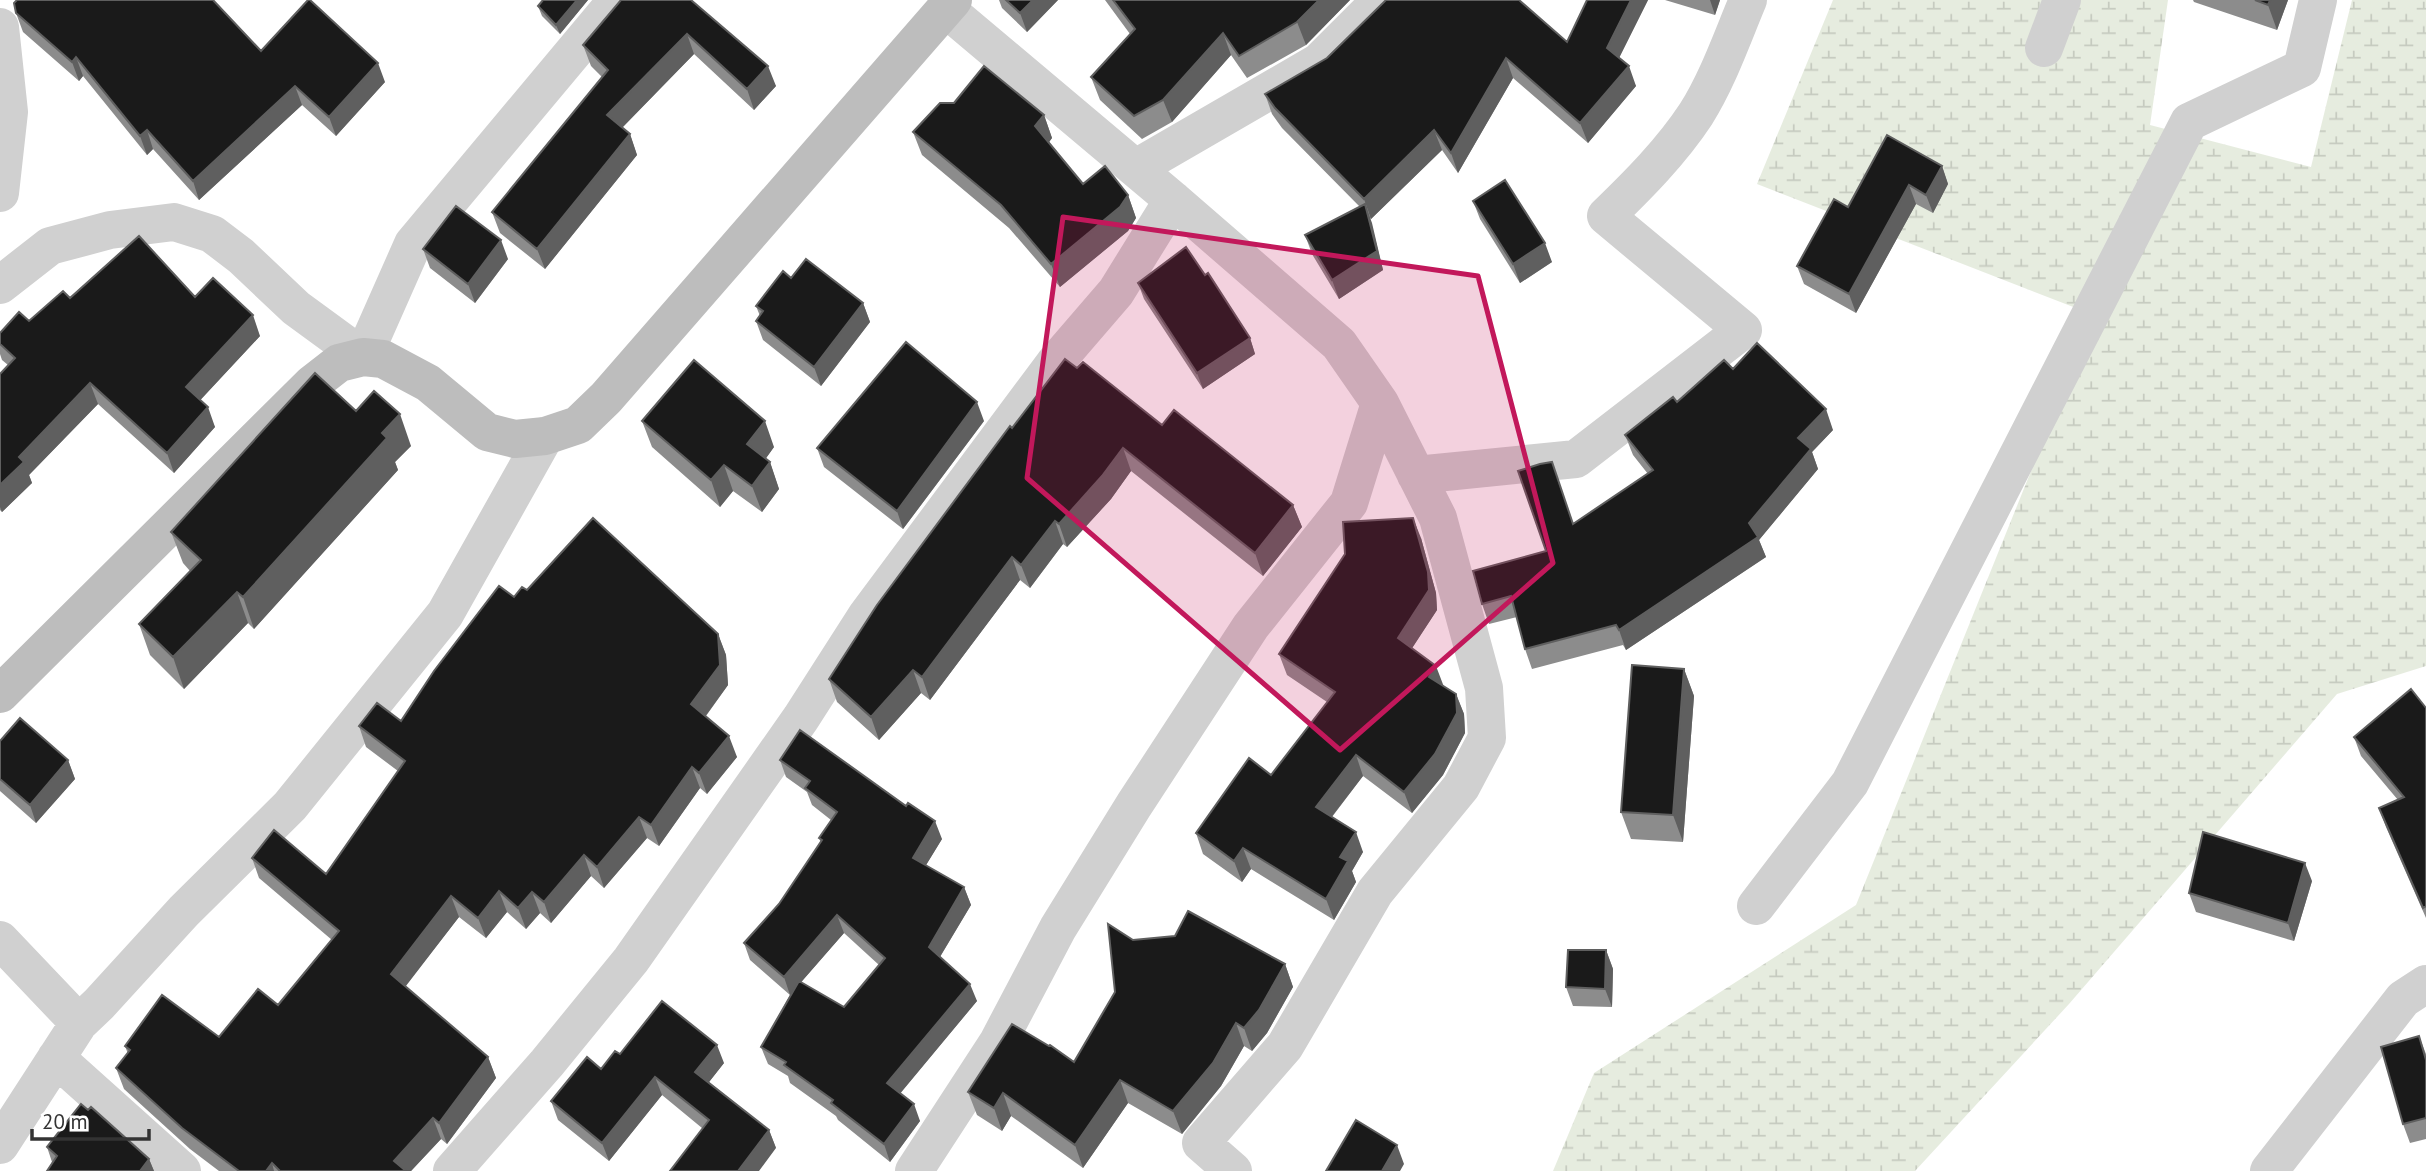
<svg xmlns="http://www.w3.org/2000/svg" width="2426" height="1171" font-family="'PT Sans',sans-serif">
<defs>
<pattern id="wetland-marsh" width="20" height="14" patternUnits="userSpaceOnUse" patternTransform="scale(1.75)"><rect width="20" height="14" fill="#e6ecdf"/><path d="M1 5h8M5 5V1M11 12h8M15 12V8" fill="none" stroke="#c6cbc0"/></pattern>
</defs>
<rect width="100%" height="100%" fill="#fff"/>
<path fill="url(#wetland-marsh)" d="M1833 0H2168L2150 125 2311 167 2352 0H2426V666L2337 694 2069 1004 1915 1171H1553L1594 1073 1856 905 2094 315 1757 184Z"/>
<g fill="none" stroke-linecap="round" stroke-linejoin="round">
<path stroke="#d0d0d0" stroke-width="38" d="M0 27 9 112 0 193
M2044 48 2062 0
M1136 168 1319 62 1381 0
M0 285 50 246 110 230 174 222 212 234 241 256 296 308 363 357 413 244 617 0
M1416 475 1576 459 1743 330 1606 216C1638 185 1671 152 1696 114 1718 79 1732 38 1748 0
M1756 906 1850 783 2189 122 2302 68 2318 0
M0 940 79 1023
M56 1058 182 1171
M0 1145 79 1023 99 1004 184 911 290 806 445 614 545 436
M452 1171 547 1063 631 960 801 718 867 615 1054 364 1116 292 1173 200
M914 1171 998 1042 1058 928 1134 805 1251 626 1349 503 1380 403 1339 344 1173 200 946 9
M1233 1171 1201 1143 1285 1046 1375 892 1461 787 1487 738 1484 688 1438 518 1380 403
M2269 1171 2403 999 2426 984"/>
<path stroke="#bdbdbd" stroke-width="38" d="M0 694 312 384 339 363 363 357 383 359 428 383 487 432 515 439 545 436 578 425 606 398 953 0"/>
</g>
<path fill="#8c8c8c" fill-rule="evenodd" d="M543 0H588L560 34 542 16 538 6Z
M691 0 776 86 754 110 694 54 622 128 630 134 637 155 545 269 500 233 492 212 602 77 591 66 583 45Z
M999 0H1058L1027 32 1002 8Z
M1105 0H1350L1306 45 1247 78 1231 55 1172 122 1142 139 1100 100 1091 77 1130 34Z
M1587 0H1648L1619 58 1636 86 1588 143 1513 78 1458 173 1442 150 1371 219 1370 218 1383 270 1339 299 1312 254 1305 235 1360 207 1282 128 1272 114 1265 94 1567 42Z
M1665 0H1720L1715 15Z
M2193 0H2288L2277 30 2194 2Z
M16 13 261 51 385 82 336 136 302 105 199 200 153 149 147 155 83 76 79 81 23 32Z
M954 103 1044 115 1052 138 1049 142 1083 184 1128 195 1136 218 1128 231 1060 287 1009 228 922 155 913 132Z
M1942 166 1948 184 1933 213 1916 204 1856 313 1804 284 1797 266 1848 207Z
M1473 201 1552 262 1520 283 1480 219Z
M423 249 508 259 475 303 430 268Z
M1205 275 1250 338 1255 354 1203 389 1144 299 1138 283Z
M195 297 260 336 200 400 215 427 174 473 98 404 29 475 32 483 2 512 0 510V374L8 365 2 360 0 354V333L29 321 70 298Z
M863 303 870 322 821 386 763 340 756 321 760 316 756 306Z
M1077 368 1162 425 1293 505 1302 527 1263 576 1131 471 1111 499 1067 547 1063 544 1030 588 1020 580 930 700 921 693 879 740 837 702 829 679 1012 428Z
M1733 369 1833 430 1812 452 1818 469 1759 540 1766 557 1626 650 1623 645 1532 669 1525 649 1517 617 1489 624 1482 604 1546 551 1574 524 1648 474 1633 455 1625 435Z
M356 411 411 446 395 462 398 470 254 629 248 623 184 689 150 655 139 624 190 571 183 563 171 532Z
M642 421 774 447 765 459 770 462 779 489 762 512 733 491 720 507 652 447Z
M984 421 903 529 824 467 817 448Z
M1421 538 1436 593 1437 610 1412 648 1443 686 1456 694 1464 714 1465 733 1443 775 1412 813 1363 776 1332 817 1363 852 1352 871 1356 882 1334 920 1251 869 1242 882 1203 854 1196 833 1271 775 1327 702 1287 675 1279 654Z
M527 590 718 634 726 655 728 685 706 716 737 757 707 794 700 788 659 846 647 838 604 888 591 876 551 923 540 913 526 929 507 912 486 938 459 917 405 986 488 1057 496 1078 447 1144 441 1139 411 1171H219L190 1149 124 1089 116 1068 128 1054 125 1046 219 1037 278 1005 332 940 259 878 252 858 326 874 398 771 366 747 359 726 401 721 514 597Z
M1684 669 1694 696 1683 842 1631 839 1621 812Z
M2426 708V918L2386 827 2379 808 2398 800 2361 756 2354 737Z
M0 741 68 760 75 779 36 823 0 791Z
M780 760 942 839 926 865 964 887 971 905 940 957 977 1001 900 1093 920 1121 890 1162 838 1120 836 1116 790 1083 788 1076 768 1064 761 1047 790 995 750 960 744 943 779 904 821 843 819 838 831 820 812 805 807 792 786 777ZM844 933 879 965 844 1007 801 982Z
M2312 881 2294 941 2196 912 2189 893Z
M1133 940 1285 964 1293 987 1267 1033 1252 1051 1244 1046 1221 1086 1182 1134 1128 1103 1083 1168 1011 1116 1002 1131 977 1115 968 1092 1074 1062 1115 992Z
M1606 950 1613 969 1612 1007 1573 1006 1566 987Z
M2419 1036 2426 1054V1139L2410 1143 2403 1124Z
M620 1054 724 1063 709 1082 769 1130 776 1148 702 1128 662 1095 609 1161 558 1120 551 1101 601 1069Z
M47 1147 149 1159 154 1171H47L52 1162Z"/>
<path fill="#5f5f5f" d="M577 0H588L560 34 556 25Z
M1033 0H1058L1027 32 1020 13Z
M1319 0H1350L1306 45 1297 22Z
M1631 0H1648L1614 68 1607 48Z
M1710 0H1720L1715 15Z
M2270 0H2288L2277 30 2268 5Z
M1223 33 1231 55 1172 122 1163 100Z
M687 34 694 54 614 136 607 115Z
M76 57 83 76 79 81 72 62Z
M1506 58 1513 78 1458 173 1451 153Z
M378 63 385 82 336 136 329 117Z
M768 66 776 86 754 110 747 89Z
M1629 66 1636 86 1588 143 1580 123Z
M295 86 302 105 199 200 193 181Z
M1044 115 1052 138 1044 149 1035 126Z
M147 130 153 149 147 155 140 136Z
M1434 130 1442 150 1371 219 1364 199Z
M630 134 637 155 545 269 537 249Z
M1942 166 1948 184 1933 213 1926 195Z
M1909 185 1916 204 1856 313 1849 294Z
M1128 195 1136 218 1128 231 1060 287 1051 264Z
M1365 204 1372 223 1383 270 1339 299 1332 280Z
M501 240 508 259 475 303 468 284Z
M1545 243 1552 262 1520 283 1513 264Z
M863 303 870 322 821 386 814 367Z
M253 315 260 336 193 408 186 387Z
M1250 338 1255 354 1203 389 1197 373Z
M90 383 98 404 29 475 32 483 2 512 0 507V485L19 457Z
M977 402 984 421 903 529 897 511Z
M208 407 215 427 174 473 167 453Z
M1826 409 1833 430 1812 452 1818 469 1759 540 1766 557 1626 650 1619 630 1749 523 1798 438Z
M400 414 411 446 395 462 398 470 254 629 243 597 382 433Z
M765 421 774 447 757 471 747 444Z
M1123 448 1131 471 1111 499 1067 547 1059 524Z
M770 462 779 489 762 512 752 486Z
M724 465 733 491 720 507 711 480Z
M1293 505 1302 527 1263 576 1255 553Z
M1413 518 1421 538 1436 593 1437 610 1405 659 1398 638Z
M1055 521 1063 544 1030 588 1021 565Z
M1012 557 1020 580 930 700 922 677Z
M237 592 248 623 184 689 173 657Z
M718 634 726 655 728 685 699 725 691 704Z
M1436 666 1444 687 1429 677Z
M1684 669 1694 696 1683 842 1673 815Z
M913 670 921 693 879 740 871 717Z
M1456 694 1464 714 1465 733 1443 775 1412 813 1404 792Z
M729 736 737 757 707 794 699 773Z
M1356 755 1363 776 1323 828 1316 807Z
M68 760 75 779 36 823 30 805Z
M692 767 700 788 659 846 651 825Z
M639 817 647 838 604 888 597 867Z
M935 821 942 839 920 875 913 858Z
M1356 832 1363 852 1352 871 1356 882 1334 920 1326 899 1340 857Z
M1243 848 1251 869 1242 882 1234 861Z
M584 855 591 876 551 923 544 902Z
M2305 863 2312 881 2294 941 2288 923Z
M964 887 971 905 935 965 929 947Z
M499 891 507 912 486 938 478 918Z
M532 892 540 913 526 929 518 908Z
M451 896 459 917 399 995 391 974Z
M837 915 844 933 790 995 784 977Z
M1606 950 1613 969 1612 1007 1605 989Z
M1285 964 1293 987 1267 1033 1252 1051 1244 1028Z
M970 984 977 1001 894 1101 887 1083Z
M1236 1023 1244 1046 1221 1086 1182 1134 1173 1111Z
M717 1045 724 1063 702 1091 695 1072Z
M488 1057 496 1078 447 1144 439 1123Z
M655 1077 662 1095 609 1161 602 1143Z
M1120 1080 1128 1103 1083 1168 1075 1145Z
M1003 1093 1011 1116 1002 1131 994 1108Z
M914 1104 920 1121 890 1162 884 1144Z
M433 1118 441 1139 411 1171H397L394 1161Z
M769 1130 776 1148 759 1171H738Z
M1397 1145 1404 1164 1400 1171H1382Z
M149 1159 154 1171H140Z
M272 1163 274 1171H266Z"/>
<path fill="#1a1a1a" stroke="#5f5f5f" stroke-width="2" d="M17 0H213L261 51 308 0H310L378 63 329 117 295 86 193 181 147 130 140 136 76 57 72 62 16 13 14 3Z
M543 0H577L556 25 538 6Z
M621 0H691L768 66 747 89 687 34 607 115 630 134 537 249 492 212 608 70 583 45Z
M1006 0H1033L1020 13Z
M1113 0H1319L1297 22 1239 56 1223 33 1163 100 1134 116 1091 77 1135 29Z
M1386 0H1519L1567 42 1587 0H1631L1607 48 1629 66 1580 123 1506 58 1451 153 1434 130 1364 199 1275 108 1265 94 1327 58Z
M2255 0H2270L2268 5Z
M984 66 1044 115 1035 126 1083 184 1105 166 1128 195 1120 207 1051 264 1001 205 913 132 940 103H954Z
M1887 135 1942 166 1926 195 1909 185 1849 294 1797 266 1834 199 1848 207Z
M1505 180 1545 243 1513 264 1473 201Z
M1365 204 1377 251 1332 280 1305 235Z
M456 206 501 240 468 284 423 249Z
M139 236 195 297 213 278 253 315 186 387 208 407 167 453 90 383 19 457 24 462 0 485V374L15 358 0 344V333L19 312 29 321 63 291 70 298Z
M1186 247 1205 275 1208 273 1250 338 1197 373 1138 283Z
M806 259 863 303 814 367 756 321 763 311 756 306 783 271 791 278Z
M906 342 977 402 897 511 817 448Z
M1757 343 1826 409 1798 438 1811 449 1749 523 1758 537 1619 630 1616 625 1525 649 1511 596 1482 604 1473 571 1546 551 1518 471 1540 464 1552 462 1573 524 1653 470 1625 435 1673 397 1677 402 1724 360 1733 369Z
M1065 359 1077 368 1083 362 1162 425 1174 410 1293 505 1255 553 1123 448 1102 476 1059 524 1055 521 1021 565 1012 557 922 677 913 670 871 717 829 679 877 605 1010 426 1012 428Z
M694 360 765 421 747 444 770 462 752 486 724 465 711 480 642 421Z
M315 373 356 411 374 391 400 414 382 433 387 438 243 597 237 592 173 657 139 624 201 560 171 532Z
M593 518 718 634 720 665 691 704 729 736 699 773 692 767 651 825 639 817 597 867 584 855 544 902 532 892 518 908 499 891 478 918 451 896 391 974 488 1057 439 1123 433 1118 394 1161 406 1171H280L272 1163 266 1171H239L182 1128 116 1068 130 1050 125 1046 162 995 219 1037 258 989 278 1005 339 931 252 858 274 830 326 874 405 761 359 726 377 703 401 721 434 671 499 586 514 597 522 587 527 590Z
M1413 518 1428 572 1429 590 1398 638 1436 666 1429 677 1456 694 1457 713 1435 754 1404 792 1356 755 1316 807 1356 832 1340 857 1348 861 1326 899 1243 848 1234 861 1196 833 1249 758 1271 775 1335 692 1279 654 1345 554 1343 522Z
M1632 665 1684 669 1673 815 1621 812Z
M2411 689 2426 708V906L2423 908 2379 808 2404 797 2354 737Z
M20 718 68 760 30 805 0 779V741Z
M800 730 906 806 908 803 935 821 913 858 964 887 929 947 970 984 887 1083 914 1104 884 1144 831 1103 833 1100 784 1065 786 1062 761 1047 799 981 844 1007 885 958 837 915 784 977 744 943 779 904 822 840 819 838 837 812 805 788 810 781 780 760Z
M2203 832 2305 863 2288 923 2189 893Z
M1188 911 1285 964 1259 1010 1244 1028 1236 1023 1213 1063 1173 1111 1120 1080 1075 1145 1003 1093 994 1108 968 1092 1012 1024 1049 1046 1050 1045 1074 1062 1115 992 1108 924 1133 940 1175 936Z
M1568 950H1606L1605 989 1566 987Z
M662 1001 717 1045 695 1072 769 1130 738 1171H670L709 1120 655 1077 602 1143 551 1101 587 1057 601 1069 615 1051 620 1054Z
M2419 1036 2426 1060V1118L2403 1124 2381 1047Z
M81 1104 88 1110 91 1107 149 1159 140 1171H47L57 1156 47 1147Z
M1356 1120 1397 1145 1382 1171H1326Z"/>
<path fill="#c2185b" fill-opacity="0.2" stroke="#c2185b" stroke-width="5" stroke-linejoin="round" d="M1063 217 1478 276 1553 563 1340 750 1027 478Z"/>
<path d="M32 1129v10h117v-10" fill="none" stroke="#333333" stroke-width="3.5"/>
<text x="42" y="1129" font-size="21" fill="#333333" stroke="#ffffff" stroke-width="5" paint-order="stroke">20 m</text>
</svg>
